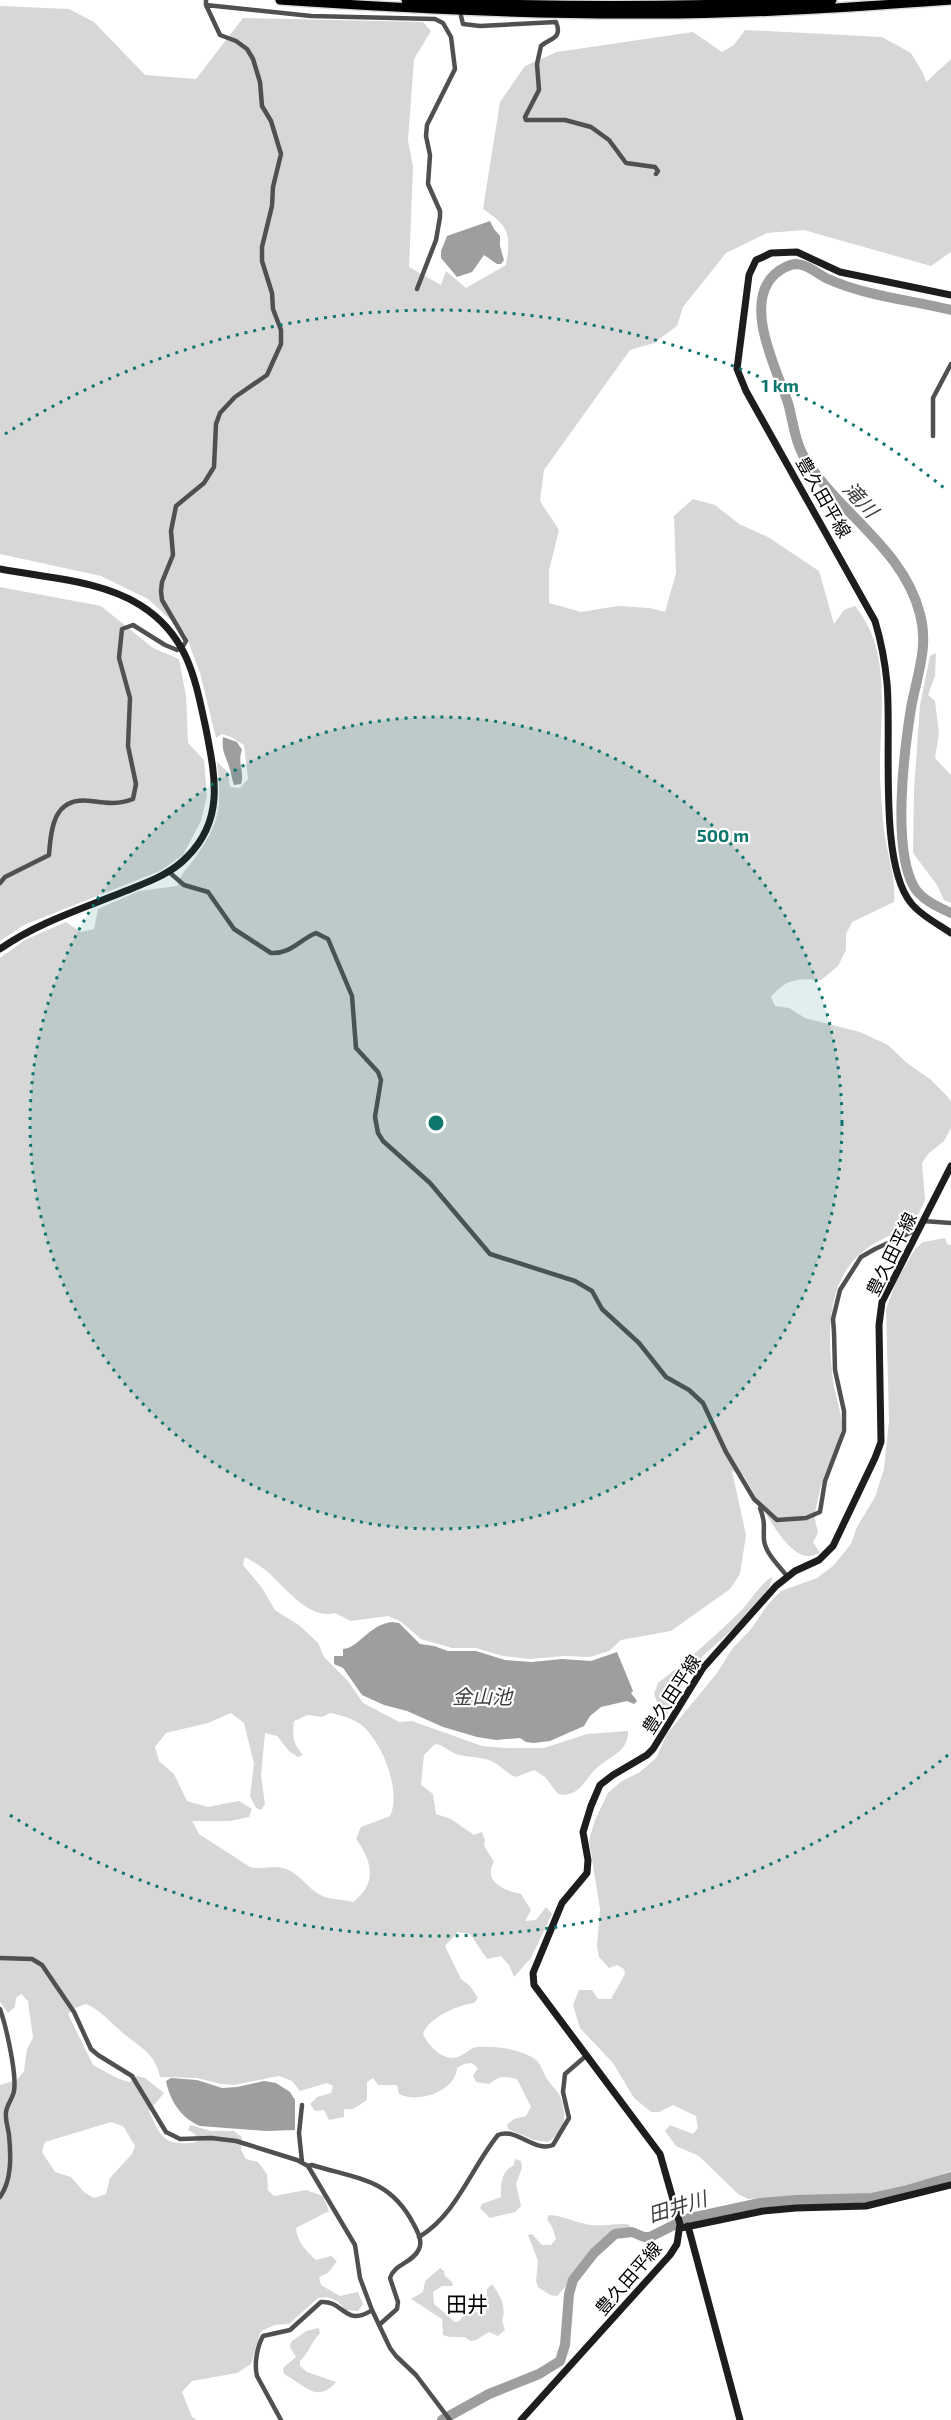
<svg xmlns="http://www.w3.org/2000/svg" width="951" height="2420" font-family="'Exo 2','Noto Sans JP',sans-serif">
<rect width="100%" height="100%" fill="#fff"/>
<path fill="#d7d7d7" fill-rule="evenodd" d="M0 6 69 9 94 22 145 75 196 79 243 18 423 22 431 31 414 59 408 140 413 167 409 267 441 285 446 271 466 288 506 265C511 234 510 227 483 209L500 102 525 66 557 52 693 32 722 52 734 45 745 30 882 37 911 53 923 73 926 82 951 59V252L931 266 804 230 767 233 726 253 683 307 677 326 654 343 630 350 544 470 540 501 559 530 549 570V603L581 612 618 606 650 608 665 612 676 573 674 516 693 499 715 505 739 524 768 537 819 571 834 624 844 610 855 606C898 658 875 732 881 793 882 810 883 827 886 843 890 863 896 882 894 902L852 922 846 934V950L838 966 821 980C799 978 785 979 771 997L775 1006 789 1008 805 1018 860 1032 888 1045 907 1063 930 1079 948 1097 951 1102V1128L944 1141 928 1154 922 1163 925 1200 914 1224C902 1231 889 1235 877 1242 825 1271 827 1329 833 1380 835 1397 843 1413 841 1430 839 1450 824 1470 820 1490 818 1499 815 1509 815 1517 815 1529 822 1529 813 1542L820 1553C816 1554 811 1557 807 1556 783 1554 756 1494 743 1475L732 1471 746 1535 740 1574 730 1589 671 1631 621 1640 609 1651 590 1657 564 1656 529 1659 503 1656 476 1648H452L421 1639 400 1621 388 1616 351 1621 335 1613C311 1620 288 1591 272 1576 265 1569 254 1562 245 1557L243 1565 262 1588 275 1610 300 1626 318 1643 324 1657 348 1681 363 1703 399 1722 412 1721 482 1746 506 1748H544L587 1734 628 1731C629 1750 612 1756 599 1766 585 1777 580 1799 558 1794L545 1777 534 1770 516 1777C507 1774 502 1766 493 1762 482 1756 468 1758 456 1754 448 1751 444 1745 435 1744L424 1755 421 1785 433 1794 436 1814 451 1819 474 1835 482 1832 485 1840 484 1846 494 1862C482 1882 506 1891 521 1894L531 1910 525 1921 536 1920 546 1907 552 1914 531 1958 514 1977 509 1965 501 1956 487 1959 470 1934 458 1932 445 1946 461 1979 470 1986 478 1998 474 2003C458 2005 429 2017 423 2034 429 2047 446 2065 462 2055 468 2052 471 2047 478 2047 495 2046 523 2049 536 2060 542 2065 543 2074 548 2080 557 2093 562 2093 564 2112 566 2124 558 2136 548 2142L534 2140 508 2129 507 2125 514 2119 526 2116 531 2107 517 2079C505 2076 498 2076 489 2084L476 2082 473 2076 478 2068 472 2063 464 2064 457 2068C456 2091 418 2104 399 2094L397 2085H378L373 2078 367 2082V2100L353 2109H344V2117L329 2120 324 2110 315 2111 310 2104 317 2097 331 2093 333 2086 327 2083 300 2091 292 2081 279 2076 234 2085 221 2084 197 2078 160 2077C155 2053 141 2048 124 2034 111 2023 102 2011 86 2004L75 2008 68 2014 93 2065 119 2079 130 2082 137 2076 145 2078 164 2093 149 2111C161 2138 165 2147 197 2142L195 2134 188 2130 190 2125 211 2131H234L242 2137 241 2150 246 2159 258 2162 267 2174 268 2190 274 2196 306 2190 323 2196 329 2211 296 2228C297 2242 306 2251 316 2260L331 2256 337 2261 328 2273 319 2277 321 2285 340 2296 358 2292 363 2304 358 2311 346 2310 337 2301 327 2297 318 2298 289 2324 275 2325 261 2331 251 2364 237 2373 192 2381 182 2392 192 2417 197 2420H0V2085L17 2080 24 2071 27 2049 33 2038 28 2001 21 1994 16 1998 15 2007 8 2013 0 2002V958L25 940 66 922 81 932 94 929 98 909 139 891 177 886C181 872 189 867 197 855 222 819 221 805 217 762L228 772 230 787 240 788 248 779 244 745 231 737 222 734 216 738 200 673 185 633 148 599 101 576 0 554ZM231 1713 244 1723 254 1764 250 1796 256 1808 261 1810 265 1804 261 1775 265 1733 277 1736 289 1751 298 1757 303 1755C293 1744 292 1736 294 1721L308 1715 322 1717 330 1713C340 1715 352 1718 360 1724 382 1740 402 1792 390 1816L361 1827 356 1839C372 1861 378 1883 353 1902 343 1899 333 1900 325 1897 308 1891 300 1872 283 1868 272 1865 261 1870 250 1867L199 1834 192 1821H230L249 1817 252 1809 239 1801 208 1807 187 1801 174 1774 159 1761 155 1747 166 1733 208 1723ZM111 2122 123 2126 135 2146 132 2154 110 2178 106 2194 94 2198 84 2192 71 2177 55 2172 42 2152 45 2142Z
M0 587 101 606 153 648 179 659 186 696 188 743 204 760 207 796 201 821 183 855 160 871 24 925 0 941Z
M936 653 935 676 928 695 935 701 939 733 935 758 951 775V903L944 900 937 885 913 853 914 791 920 705 930 656Z
M945 1238 947 1244 951 1245V2171L912 2185 870 2194 748 2199 738 2194 699 2156 676 2146 665 2131 670 2125 693 2134 698 2128 696 2116 673 2105 659 2112H651L634 2098 613 2063 580 2028 573 2005 579 1990H592L598 1999H611L625 1974 624 1969 617 1965 609 1968 599 1957 597 1947 600 1909 589 1840 595 1820 608 1793 622 1781 640 1772 656 1758 667 1734 717 1673 732 1649 751 1629 769 1603 781 1591 817 1578 833 1566 851 1544 857 1527 875 1497 884 1469 889 1421 886 1309 896 1282 915 1249 923 1242Z
M772 1577C770 1602 719 1640 701 1658 683 1675 679 1698 665 1717L661 1713 654 1694 658 1683C687 1661 715 1636 741 1611 749 1602 764 1580 772 1577Z
M515 2159 521 2161 522 2168 516 2184 521 2206 515 2212 490 2218 480 2208 482 2204 501 2197C501 2183 501 2172 514 2165Z
M549 2215C559 2214 579 2224 591 2225 604 2227 620 2222 630 2225L629 2228C587 2237 583 2271 557 2296L550 2295 538 2287 536 2281 538 2261 528 2235 532 2234 542 2245H551L556 2239 552 2227 547 2219Z
M440 2268 444 2271 445 2276 452 2282 453 2286H442L433 2292 434 2304 455 2322 459 2321 468 2311 474 2310 482 2316 486 2314 487 2289 492 2284C500 2295 507 2307 502 2321L505 2330 498 2336 489 2332 476 2340 470 2341 465 2337H450L443 2335 442 2319 411 2299 423 2292 425 2281Z
M319 2328 320 2333C311 2342 309 2353 300 2361V2366L307 2372 336 2382C317 2405 302 2383 284 2374L283 2368 296 2357 290 2347 291 2342 306 2331Z"/>
<path fill="#9e9e9e" d="M490 221 494 229 500 236V246L504 260 501 264H497L484 255 472 272 457 277 441 258V251L447 236Z
M223 737 237 742 242 750C237 762 245 773 241 784L234 785C232 780 232 776 230 770 227 757 221 753 223 737Z
M392 1622 399 1623 420 1644 434 1646 448 1651H476L505 1660 532 1662 562 1659 591 1661 617 1652 633 1691 631 1693 637 1701 634 1704 627 1701 601 1707 590 1716 584 1726 550 1741 534 1743 526 1742 520 1738 496 1740 477 1737 443 1727 407 1711 384 1705 362 1695 343 1668 334 1664V1656H343V1649C359 1648 368 1625 392 1622Z
M171 2078 197 2080 222 2088 237 2087 264 2081 276 2083 290 2092 295 2100V2130L266 2131 200 2126C181 2118 170 2101 166 2081Z"/>
<g fill="none" stroke-linecap="round" stroke-linejoin="round">
<path stroke="#9e9e9e" stroke-width="10" d="M951 310C910 300 866 296 828 279 817 274 808 264 795 264 787 265 781 269 775 274 742 304 777 370 788 403 793 420 794 439 803 455 837 513 903 547 920 614 929 647 917 675 911 708 904 752 892 848 914 887 922 900 938 907 951 913
M442 2420 489 2394 539 2374 560 2361 565 2345 569 2294 573 2280 594 2253 615 2234 632 2232 644 2237H650L686 2219 760 2203 797 2200 872 2198 904 2191 951 2177"/>
<defs>
<path id="highway" d="M280 0C396 8 512 14 629 14 736 15 844 8 951 0
M406 0C548 8 690 7 832 0"/>
</defs>
<use href="#highway" stroke="#dbdbdb" stroke-width="12"/>
<path stroke="#505050" stroke-width="4.5" d="M206 5 311 16 435 19 443 23 451 37 455 69 427 125 426 136 430 155 428 184 440 211V217L436 240 417 289
M461 16 463 24 480 26 556 22C563 39 550 38 541 46L537 64 539 90 525 117 526 120H565L591 127 609 140 626 163 655 167 658 171 656 174
M933 436V398L951 364
M169 872 184 885 208 892 234 929 271 953C291 954 299 940 316 933L328 939 352 996 356 1048 378 1072 381 1080 375 1117 378 1133 383 1141 430 1183 490 1254 575 1281 592 1291 602 1309 639 1343 666 1377 689 1390 703 1403 726 1452 754 1499 777 1520 806 1518 820 1512 825 1481 844 1431V1411L835 1370 834 1332 833 1319 840 1290 861 1257 875 1249 914 1231 918 1232
M0 883 5 877 49 855C51 827 54 796 91 801 106 803 118 805 133 799L136 784 128 746 130 698 119 658 122 629 133 625 165 645 177 650 182 648 186 641 162 600 161 591 162 582 173 555 171 531 176 506 204 483 214 467 216 424 220 413 235 397 267 375 281 344V330L273 309 272 293 262 261V247L272 206 273 187 281 154 271 121 262 106 260 82 253 59 247 49 236 41 220 35 206 5V0
M923 1221 951 1223
M760 1508C766 1524 763 1526 764 1540 765 1553 780 1567 787 1576
M0 1958 32 1959 42 1965 74 2012 91 2049 98 2055 132 2076 166 2132 180 2139 211 2138 236 2141 297 2160 308 2166 355 2245 360 2278 372 2310 390 2348 396 2356 416 2375 450 2420
M0 2009C6 2026 17 2074 14 2091 13 2098 7 2104 6 2112 5 2120 8 2127 9 2135 11 2156 12 2180 0 2197
M302 2105 299 2133 302 2162
M308 2166 312 2165C357 2179 389 2178 413 2223 417 2231 423 2240 419 2249 413 2263 394 2264 390 2278L398 2302 397 2309 379 2325
M419 2237C457 2214 471 2168 498 2135 517 2127 534 2153 553 2145L569 2118 563 2092 565 2074 587 2055
M281 2420 257 2376C254 2364 257 2347 263 2336L290 2330 321 2302C344 2300 345 2328 372 2310"/>
<path stroke="#1d1d1d" stroke-width="7" d="M951 295 840 272 797 252 771 253 763 257 756 260 749 275 737 369 746 391 875 621C881 641 885 662 887 683 892 737 878 863 911 903 920 915 938 924 951 933
M0 569C46 578 100 580 140 605 188 635 195 678 206 729 215 776 225 819 187 857 170 875 145 883 123 892 81 909 37 923 0 949
M688 2226 740 2420
M681 2228 763 2211 796 2208 866 2206 951 2185
M521 2420 670 2255 677 2244 680 2224 660 2154 534 1985 533 1973 562 1903 587 1873 588 1860 583 1832 591 1806 600 1785 613 1775 647 1755 653 1749 703 1668 776 1586 795 1571 819 1560 833 1546 875 1458 881 1442 879 1325 882 1302 951 1166"/>
<use href="#highway" stroke="#000" stroke-width="9"/>
</g>
<circle cx="436" cy="1123" r="406" fill="#0f766e" fill-opacity=".12"/>
<g fill="none" stroke="#0f766e" stroke-width="3" stroke-dasharray="3 6">
<circle cx="436" cy="1123" r="406"/>
<path d="M948 1755A813 813 0 0 1 5 1812M5 434A813 813 0 0 1 948 491"/>
</g>
<g text-anchor="middle" dominant-baseline="central" stroke-width="4.5" stroke-linejoin="round" paint-order="stroke">
<g font-size="18" fill="#000" stroke="#fff">
<text transform="translate(824 497) rotate(60)">豊久田平線</text>
<text transform="translate(891 1254) rotate(-64)">豊久田平線</text>
<text transform="translate(671 1694) rotate(-57)">豊久田平線</text>
<text transform="translate(628 2278) rotate(-49)">豊久田平線</text>
</g>
<g font-size="20" font-style="italic" fill="#3f3f3f" stroke="#fff">
<text transform="translate(861 499) rotate(47)">滝川</text>
<text x="482" y="1696">金山池</text>
<text transform="translate(677 2206) rotate(-17)">田井川</text>
</g>
<g font-size="21" fill="#000" stroke="#fff">
<text x="467" y="2303">田井</text>
</g>
</g>
<circle cx="436" cy="1123" r="9" fill="#0f766e" stroke="#fff" stroke-width="3"/>
<g font-size="18" text-anchor="middle" font-weight="bold" fill="#0f766e" stroke="#fff" stroke-width="4.5" stroke-linejoin="round" paint-order="stroke">
<text x="780" y="392">1 km</text>
<text x="723" y="842">500 m</text>
</g>
</svg>
